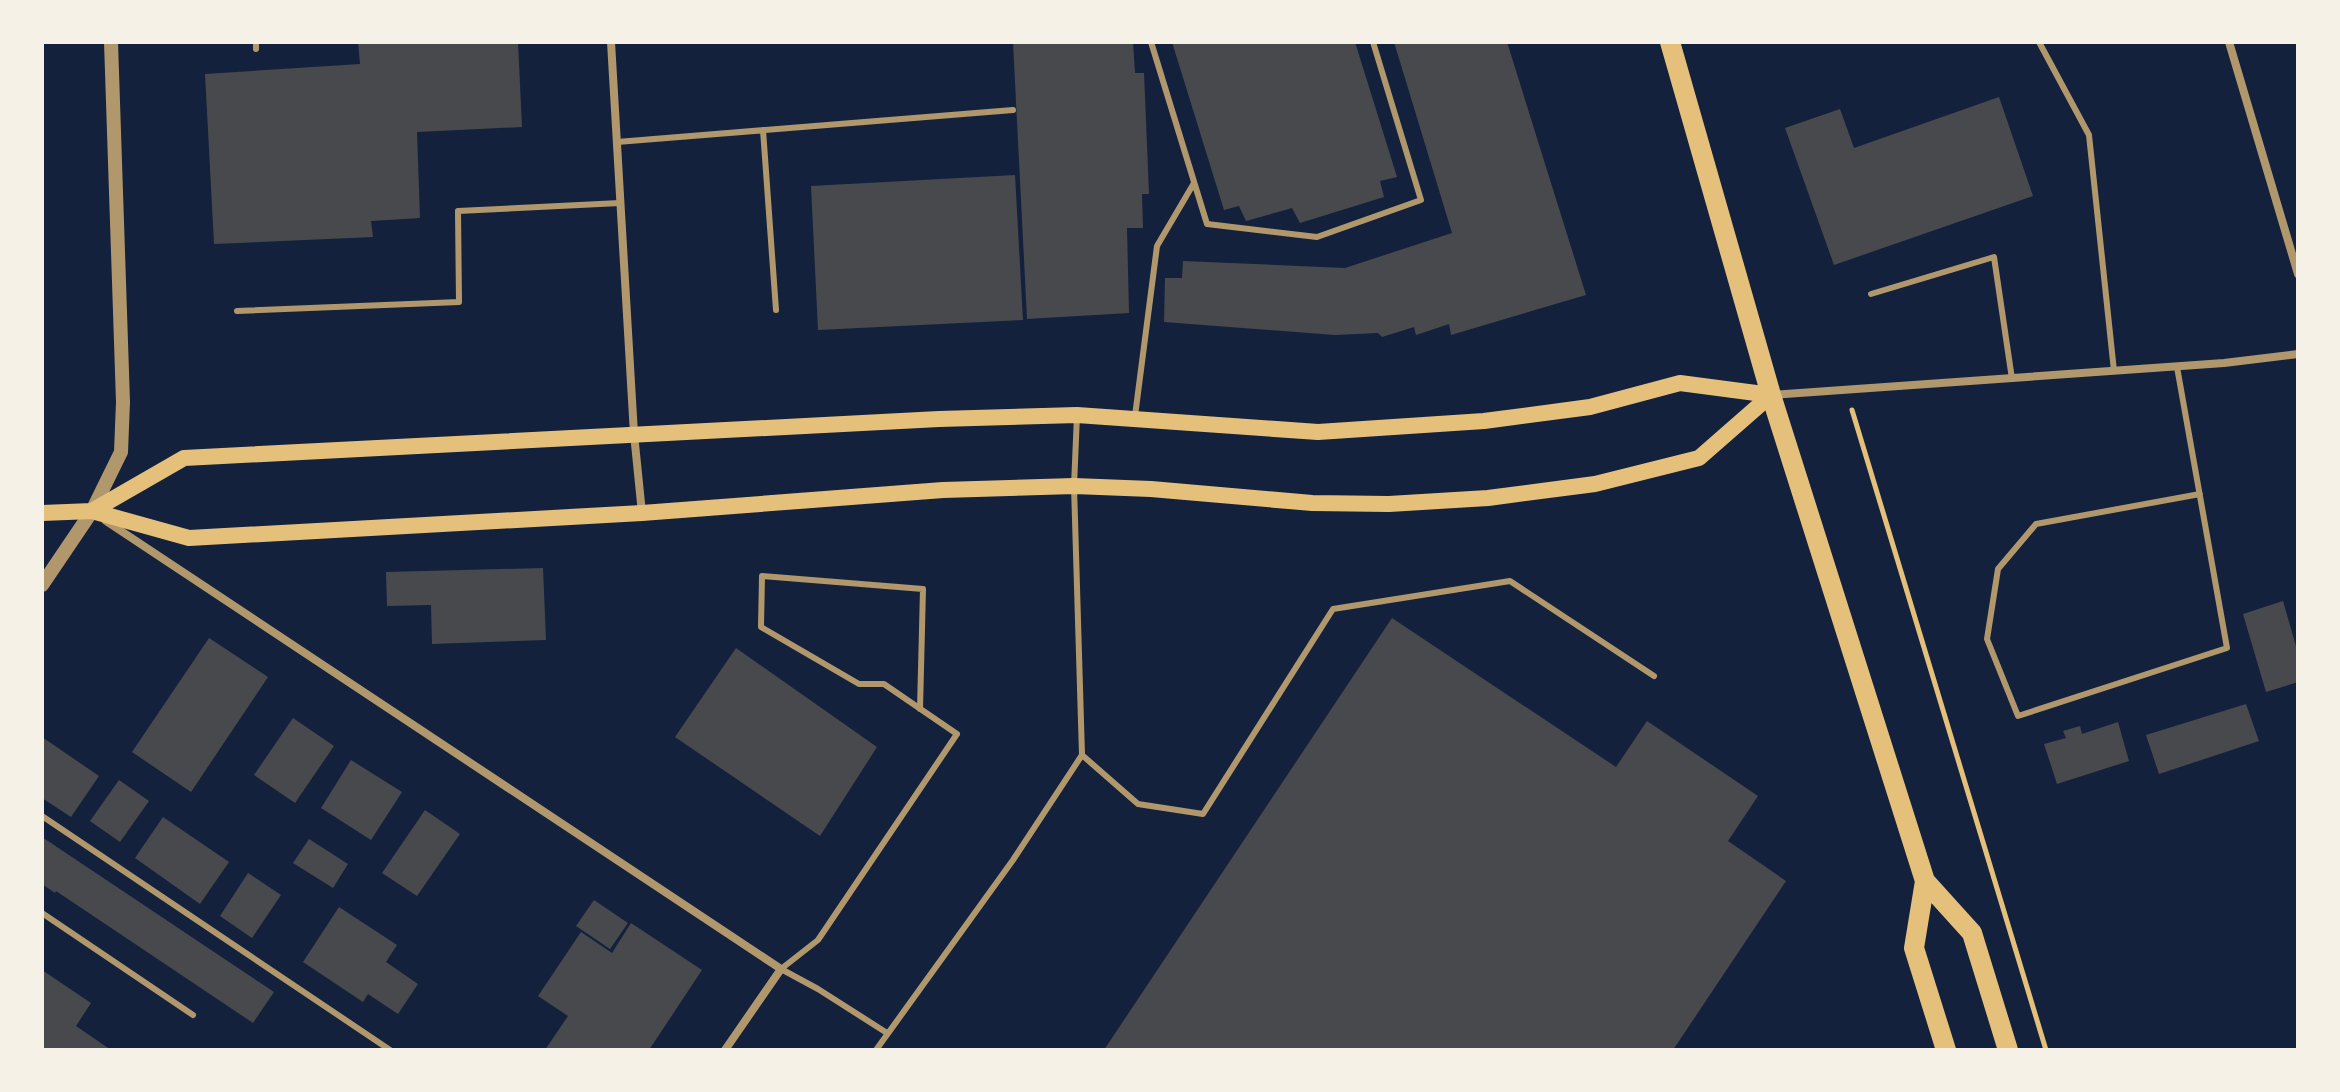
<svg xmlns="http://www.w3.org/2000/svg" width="2340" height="1092" font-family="'Source Sans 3',sans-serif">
<rect width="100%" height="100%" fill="#14213d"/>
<path fill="#48494c" d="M358 42H518L522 127 417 132 420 218 371 221 373 237 214 244 205 74 360 64Z
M1013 42H1133L1135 73H1144L1149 194H1142L1143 228H1127L1129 313 1027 319Z
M1172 42H1355L1397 177 1380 181 1384 197 1300 223 1292 208 1246 221 1239 206 1224 210Z
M1394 42H1507L1586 295 1451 335 1449 324 1416 335 1414 327 1382 337 1378 333 1335 335 1164 322 1165 278H1182L1183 261 1345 268 1452 233Z
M1999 97 2033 196 1834 265 1785 128 1840 109 1854 148Z
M1015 175 1023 320 818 330 811 186Z
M543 568 546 640 432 644 431 605 387 606 386 572Z
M2283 601 2298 653V682L2266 692 2243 614Z
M1392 618 1616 767 1647 721 1758 796 1728 841 1786 881 1673 1050H1104Z
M209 638 268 677 191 792 132 752Z
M736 648 877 747 820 836 675 737Z
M2246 704 2259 741 2159 774 2146 735Z
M293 718 334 746 295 803 254 775Z
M2118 722 2129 761 2057 784 2044 744 2066 738 2063 731 2080 726 2082 734Z
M42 737 99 776 71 817 42 798Z
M351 760 402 792 371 840 321 808Z
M119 780 149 801 120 842 90 821Z
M425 810 460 834 417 896 382 873Z
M163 817 229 862 200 904 135 858Z
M42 837 274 992 253 1023 56 891 55 893 42 884Z
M309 839 348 864 333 888 293 863Z
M248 873 281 895 252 938 220 916Z
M594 900 628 923 610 949 576 926Z
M339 907 397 945 386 962 418 984 398 1014 368 994 363 1002 303 962Z
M631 923 702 970 649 1050H545L568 1016 538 996 581 932 612 953Z
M42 970 91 1003 76 1026 111 1050H42Z"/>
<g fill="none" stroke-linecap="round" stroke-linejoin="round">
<path stroke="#e5c07b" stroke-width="5" d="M1852 410 2046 1050"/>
<path stroke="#b1986c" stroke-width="6" d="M256 42V49
M1151 42 1207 224 1317 237 1421 200 1373 42
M2039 42 2089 135 2114 371
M763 130 776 310
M617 142 1013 110
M1871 294 1994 257 2012 379
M237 311 459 302 458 211 620 203
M2177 367 2227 648 2018 716 1987 639 1998 569 2036 524 2200 494
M1135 416 1157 246 1194 183
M1082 755 1138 804 1203 814 1333 609 1510 581 1654 676
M42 816 390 1050
M42 913 193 1015
M887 1033 818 989 781 969 818 940 957 734 884 684H859L761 627 762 576 923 589 920 709
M876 1050 1013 860 1082 755 1074 486 1077 415"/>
<path stroke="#b1986c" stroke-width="8" d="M611 42 634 434 642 513
M2229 42 2298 274
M1771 395 2224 363 2298 354
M106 521 781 969 725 1050"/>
<path stroke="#b1986c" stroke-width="14" d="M42 585 92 511 121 452 123 402 111 42"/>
<path stroke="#e5c07b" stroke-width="16" d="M92 511 184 458 939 419 1077 415 1318 432 1484 421 1590 407 1680 383 1771 395
M42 513 92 511 189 538 642 513 943 490 1074 486 1151 489 1312 503 1389 504 1488 498 1595 484 1699 458 1771 395"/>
<path stroke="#e5c07b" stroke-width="20" d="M1670 42 1771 395 1925 881 1972 933 2008 1050
M1925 881 1914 948 1946 1050"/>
</g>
<rect width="2340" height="1092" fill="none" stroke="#f6f1e7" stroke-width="88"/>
</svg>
